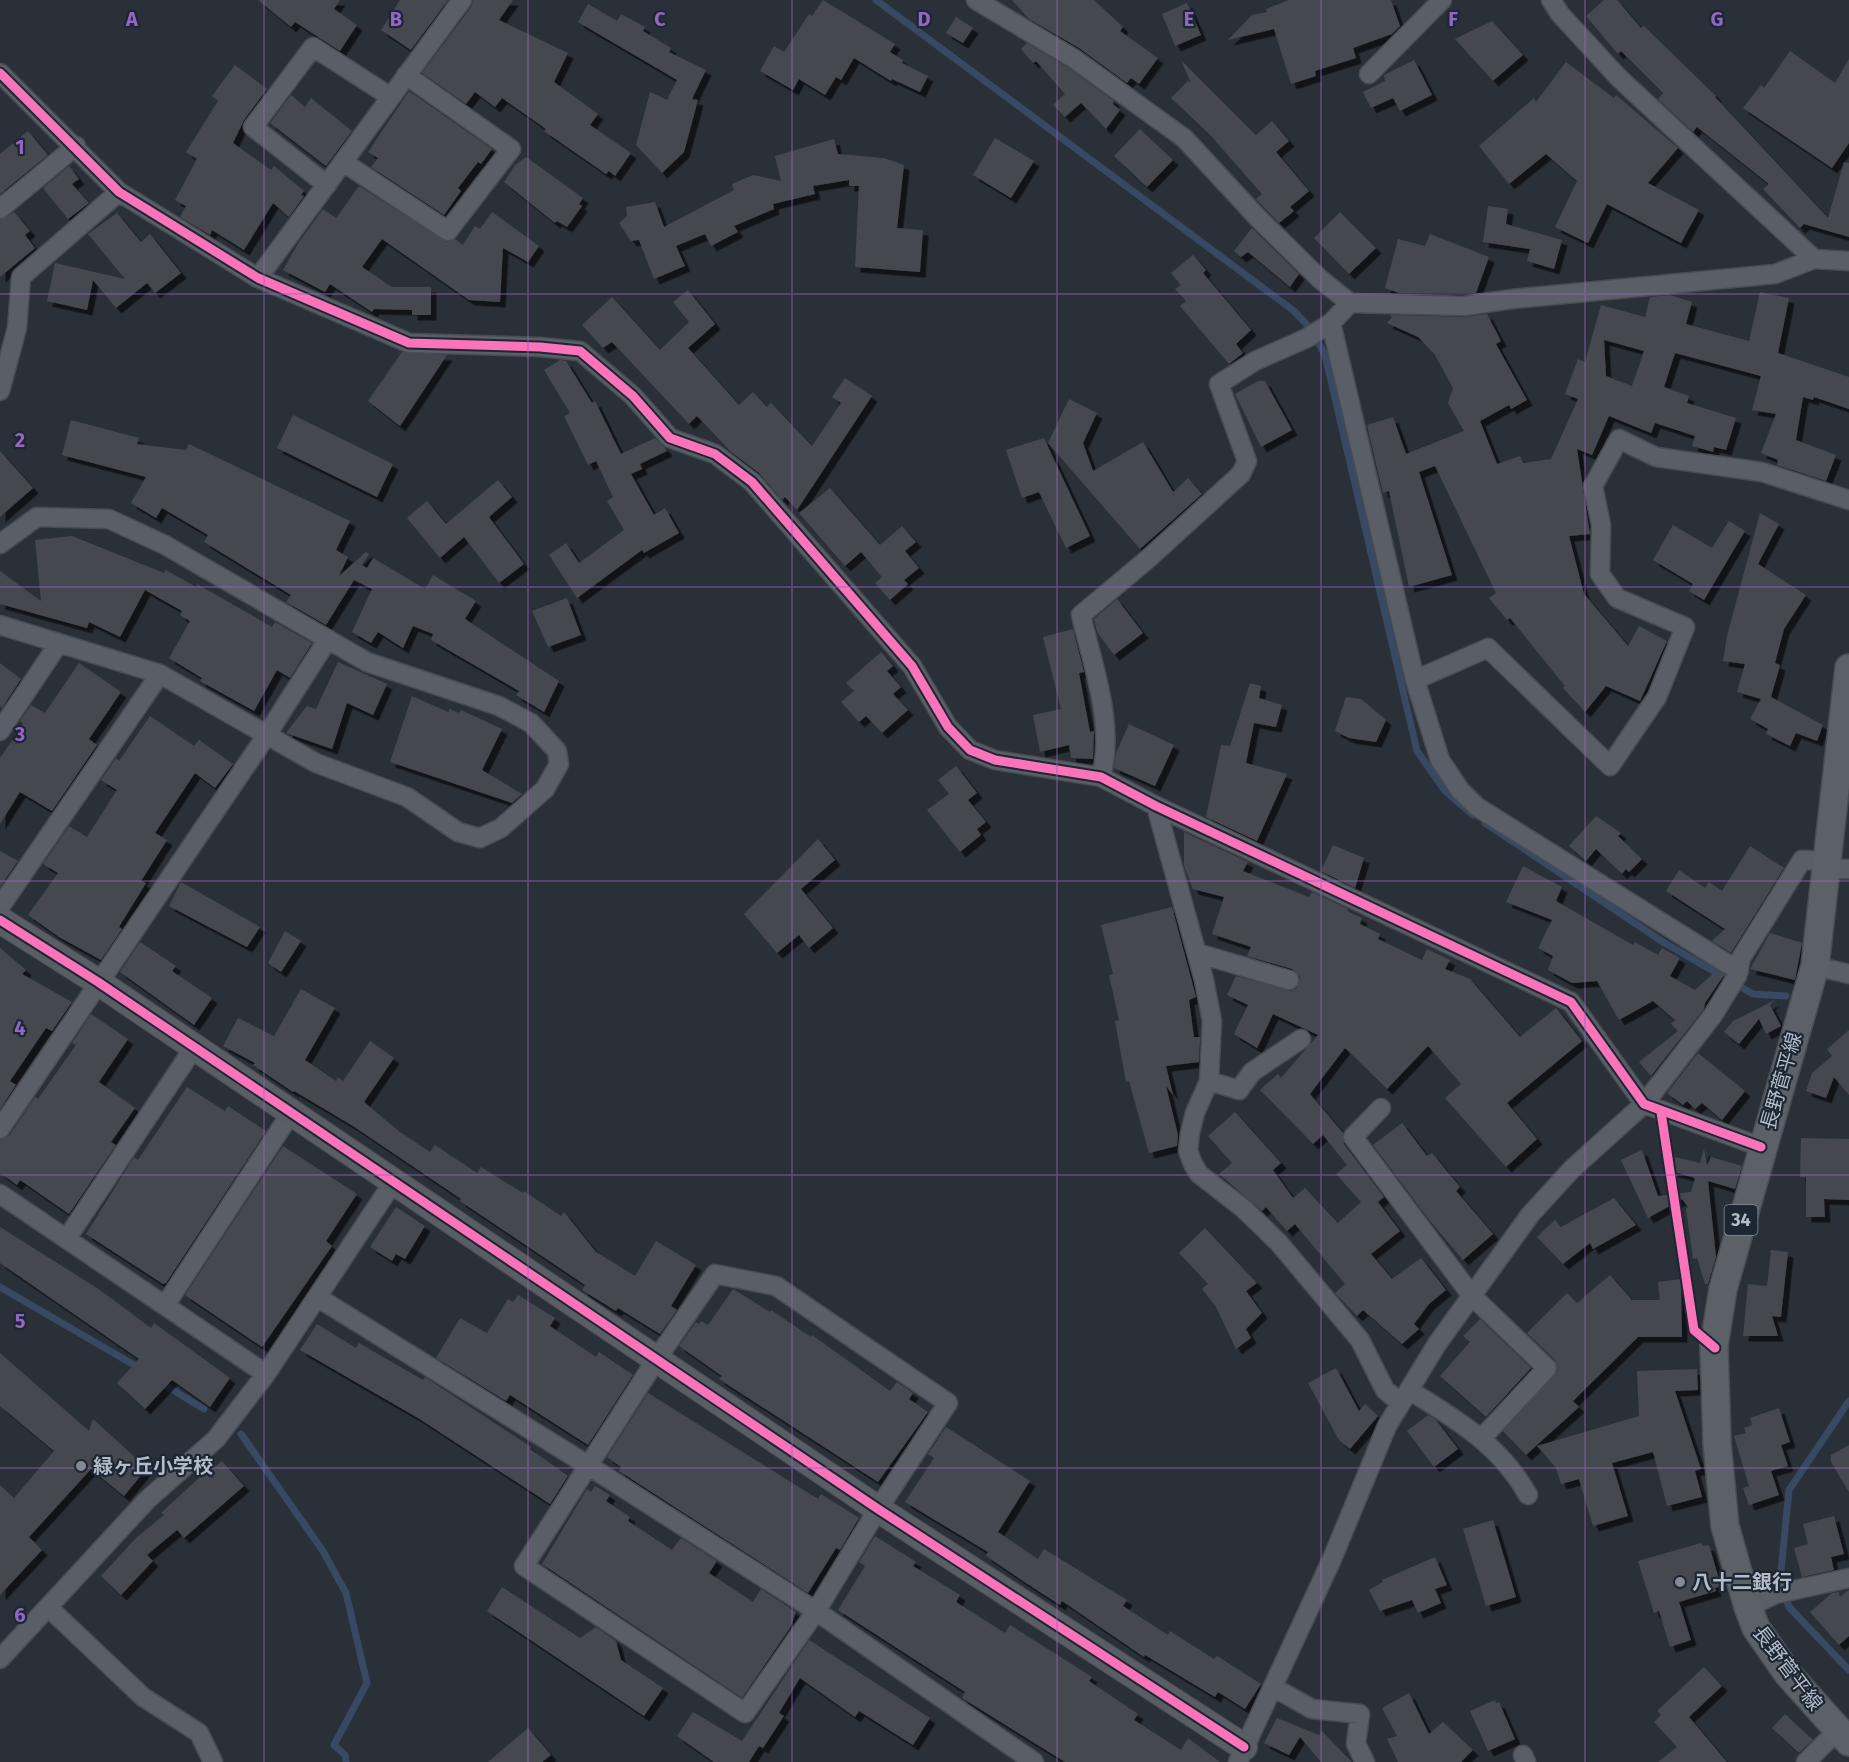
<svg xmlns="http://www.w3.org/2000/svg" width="1849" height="1762" font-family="'Fira Sans','Noto Sans JP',sans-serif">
<defs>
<filter id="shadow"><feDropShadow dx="5.5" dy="5.5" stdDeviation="0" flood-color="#0009"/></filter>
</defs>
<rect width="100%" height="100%" fill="#2a3038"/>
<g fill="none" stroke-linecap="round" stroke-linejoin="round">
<path stroke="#384963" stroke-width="7" d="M876 0 1294 311 1311 329 1325 355 1417 751 1445 791 1473 815
M1485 823 1663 942 1753 994 1786 996
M0 1287 141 1369
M160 1382 204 1409
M1849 1401 1789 1490 1780 1581 1789 1607 1849 1670
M241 1434 323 1551 346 1593 367 1683 334 1745 345 1755 346 1762"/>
</g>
<path fill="#444950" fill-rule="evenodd" filter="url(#shadow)" d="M258 0H340L334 9 357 25 340 51 295 22 291 27Z
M400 0H448L411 50 381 30Z
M473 0H513L499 20 568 53 554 82 598 114 590 125 631 153 615 176 609 171 606 174 544 131 546 129 502 98 495 107 475 92 466 104 422 73 471 7Z
M823 0 895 44 890 52 903 60 902 63 928 76 920 92 892 79 891 81 854 58 841 80 836 77 825 95 799 79 793 90 760 71 774 46 784 52 809 14 812 16Z
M1012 0H1094L1123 27 1120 31 1158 58 1139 84 1131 78 1127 83 1079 48 1029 19Z
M1289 0H1391L1400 26 1392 34 1353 48 1356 58 1315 71 1316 76 1291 84 1274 29 1228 40 1252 15 1267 12 1266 9Z
M1604 0H1617L1641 28 1644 26 1716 96 1715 97 1828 218 1844 162 1849 163V237L1804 224 1800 228 1763 189 1769 184 1697 127 1693 132 1658 99 1663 93 1621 51 1618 54 1586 16Z
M1187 3 1201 35 1175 46 1162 14Z
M588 4 617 21 621 14 645 27 643 31 671 48 669 52 706 70 692 99 698 100 684 152 662 173 636 145 650 92 667 100 677 80 578 22Z
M956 17 973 28 963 43 946 33Z
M1492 21 1523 55 1493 81 1455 39Z
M1027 43 1067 67 1114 101 1113 104 1120 110 1106 129 1081 103 1065 117 1053 105 1065 94 1036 61 1033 63 1021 49Z
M1790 51 1835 83 1849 59V143L1832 168 1743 108 1761 85 1764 88Z
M1181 60 1256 135 1272 121 1289 141 1276 152 1309 191 1290 207 1294 211 1279 223 1256 199 1262 194 1211 136 1171 98 1188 81 1191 83Z
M1414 60 1432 95 1400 111 1393 98 1371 108 1363 92 1385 81 1384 75Z
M1566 62 1614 98 1616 95 1678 148 1648 183 1699 210 1681 243 1607 204 1588 243 1555 227 1577 181 1546 154 1509 184 1479 146 1534 98 1536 102Z
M235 65 267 89 244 120 233 143 271 170 274 166 304 191 301 195 304 196 289 217 273 203 244 250 212 230 210 235 180 217 186 206 175 200 197 159 186 152 218 101 212 96Z
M409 91 492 149 481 164 478 162 458 188 461 191 444 215 371 167 378 158 368 152Z
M291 95 305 107 311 98 352 131 326 166 270 123Z
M1140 129 1173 160 1147 187 1114 156Z
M28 131 48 155 0 194V154Z
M995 138 1034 161 1011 198 973 175Z
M834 139 838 154 884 158 904 165 897 228 923 230 920 272 855 267 859 186H849V180L813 186 815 194 773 204 774 209 734 226 738 232 711 246 705 234 676 246 685 266 654 279 639 240 631 241 619 223 627 216 626 207 655 202 664 227 734 190 732 184 753 175 781 181 775 156Z
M526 157 583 198 579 204 582 206 567 227 557 221 555 223 504 182 515 165Z
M69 166 79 179 72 184 89 203 68 219 43 188Z
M359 186 447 242 455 239 463 245 475 226 480 229 492 212 539 246 528 262 503 248 500 302 469 300 382 239 362 267 392 287H431V315H412V310L374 309 372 312 330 284 325 292 283 270 299 242 323 209 336 218Z
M1488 206 1508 209 1506 224 1562 240 1554 269 1527 261 1530 249 1483 242Z
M14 212 30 231 25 235 35 248 0 277V220Z
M1340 212 1376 248 1349 274 1314 238Z
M117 213 141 242 150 234 181 273 155 293 147 283 116 308 93 280 87 310 47 301 55 263 125 279 88 234Z
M1252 228 1299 274 1290 287 1248 252 1241 257 1234 251Z
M1430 234 1489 257 1476 293H1399L1385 288 1398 239 1425 246Z
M1193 255 1206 270 1203 273 1251 330 1236 344 1243 353 1229 364 1180 306 1186 301 1175 289 1181 285 1171 273Z
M688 290 715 324 688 348 739 405 753 392 767 407 771 403 812 446 841 403 832 397 845 378 872 396 797 510 785 497 782 500 759 473 731 452 697 416 689 424 612 342 603 348 582 325 612 297 660 350 689 322 673 302Z
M1760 292 1789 298 1778 353 1849 377V409L1814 397 1813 400 1803 397 1796 440 1836 455 1826 481 1777 465 1778 460 1761 453 1776 414 1752 410 1761 376 1675 353 1664 387 1689 396 1687 403 1736 418 1726 450 1714 447 1713 452 1692 446 1695 436 1655 423 1651 433 1609 416 1592 455 1577 449 1590 534 1569 536 1584 594 1628 646 1639 626 1667 641 1640 701 1606 686 1585 712 1563 688 1565 686 1510 618 1507 620 1489 598 1496 593 1435 466 1419 472 1452 575 1409 587 1389 491 1383 493 1367 425 1393 417 1406 454 1464 431 1448 403 1453 388 1435 355 1418 337 1387 323 1392 317 1390 315 1464 317 1487 314 1501 341 1496 344 1527 400 1511 409 1509 405 1480 421 1497 464 1520 456 1523 463 1551 459 1578 399 1565 394 1578 359 1585 362 1601 305 1645 317 1650 297 1670 295 1692 302 1686 324 1749 341ZM1604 340 1644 351 1632 386 1606 376Z
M402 352 447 355 400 426 368 401Z
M560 360 566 361 592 403 595 401 621 454 655 438 665 448 667 451 640 464 642 469 631 474 654 515 665 508 679 533 644 553 642 550 577 598 549 555 566 543 579 563 624 530 607 501 613 497 596 461 588 465 564 416 570 413 544 370Z
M1258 381H1265L1292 430 1261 447 1235 394Z
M1069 399 1097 413 1083 443 1093 471 1143 442 1173 492 1188 478 1202 494 1140 549 1048 443Z
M293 415 393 464 377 497 277 448Z
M71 420 139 438 137 444 186 450 189 444 350 521 336 550 348 557 339 576 366 552 369 554 362 565 367 568 373 558 425 589 433 575 476 601 465 619 559 681 544 712 516 695 519 691 431 640 433 634 413 626 403 648 378 632 371 643 352 632 372 589 354 580 326 625 286 602 291 595 204 542 208 535 162 508 156 518 131 503 146 477 62 455Z
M1044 438 1090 536 1066 548 1039 492 1022 498 1006 450Z
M0 451 33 488 0 517Z
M498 480 512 497 489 517 524 564 499 583 464 537 440 558 407 518 427 501 446 524Z
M830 488 880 545 902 526 916 542 905 551 919 568 904 580 908 584 890 600 875 583 882 577 861 552 845 566 799 513Z
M1760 513 1779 524 1758 564 1806 595 1784 629 1775 663 1780 665 1771 697 1823 725 1817 741 1796 733 1790 746 1766 734 1768 729 1750 719 1761 699 1737 692 1745 664 1723 661 1727 636Z
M1729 521 1745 531 1704 600 1689 591 1693 584 1653 560 1673 525 1712 548Z
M72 536 164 573 166 570 196 587 197 584 272 627 275 622 312 643 290 678 277 670 254 711 200 681 202 678 169 658 190 621 180 615 182 611 145 590 120 637 89 622 87 628 0 604V571L41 601 35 540Z
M567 598 581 635 548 647 532 611Z
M1117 599 1143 633 1114 655 1097 632 1094 619Z
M1073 629 1084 672 1079 673 1090 732 1094 731 1093 759 1071 758 1069 745 1040 752 1033 715 1061 709 1043 637Z
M881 652 893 666 887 671 901 687 893 694 908 710 882 733 866 716 859 722 841 702 854 691 846 683Z
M338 662 387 684 373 715 347 703 332 749 286 733 307 706 316 709Z
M0 663 21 679 2 708 0 706Z
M79 663 121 692 89 739 97 745 52 811 20 792 0 824V758L18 732 23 723 20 721 31 705 45 713Z
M1250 683 1261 686 1259 698 1282 705 1276 727 1254 723 1246 763 1287 774 1257 841 1206 817 1221 745 1230 746Z
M412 696 448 712 450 709 459 713 461 710 502 729 482 770 522 794 512 803 390 762Z
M1346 697 1361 699 1386 720 1376 742 1349 738 1335 731Z
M150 716 194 746 199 740 233 764 215 788 195 773 155 833 167 840 141 881 146 883 119 927 122 929 101 960 59 937 28 915 58 873 43 864 69 826 87 837 117 790 101 780 116 758 119 761Z
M1129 724 1174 745 1155 786 1114 768 1116 753Z
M956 766 977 793 968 800 986 822 977 829 981 835 960 852 927 810 949 794 938 780Z
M1596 816 1621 833 1618 836 1642 859 1629 872 1626 869 1622 874 1596 849 1586 861 1569 846Z
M1184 832 1248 862 1243 871 1309 897 1312 892 1348 909 1347 911 1362 918 1360 924 1380 934 1378 939 1422 960 1427 949 1450 960 1445 969 1470 979 1520 1037 1556 1008 1582 1041 1507 1103 1537 1139 1506 1167 1445 1098 1461 1084 1428 1046 1387 1089 1345 1048 1310 1094 1343 1133 1344 1144 1384 1197 1378 1202 1400 1231 1371 1254 1392 1279 1421 1258 1446 1290 1429 1304 1414 1324 1419 1329 1402 1344 1363 1310 1357 1316 1335 1293 1345 1284 1295 1224 1287 1231 1266 1207 1262 1211 1219 1174 1232 1163 1208 1136 1235 1112 1281 1163 1273 1170 1293 1198 1305 1188 1338 1223 1361 1202 1336 1174 1347 1165 1323 1135 1313 1144 1260 1090 1278 1074 1281 1078 1318 1035 1273 1014 1257 1048 1234 1034 1248 1005 1227 995 1236 976 1291 991 1297 988 1300 977 1292 969 1247 956 1251 947 1212 934 1224 897 1193 889 1184 866Z
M818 839 835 860 801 889 833 928 809 948 799 935 777 953 744 914Z
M1333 845 1364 858 1355 888 1321 871Z
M1750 846 1784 868 1731 953 1712 941 1725 929 1666 891 1679 870 1705 888 1709 882 1722 891Z
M0 851 18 861 0 887Z
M1523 866 1562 887 1556 901 1633 945 1635 942 1658 955 1662 948 1680 958 1670 976 1695 990 1717 970 1724 975 1705 1003 1704 1009 1651 1076 1639 1062 1678 1031 1671 1024 1675 1020 1653 1001 1619 1020 1597 981 1572 983 1548 970 1553 956 1538 948 1552 920 1506 902Z
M181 882 260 927 247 947 169 906Z
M1172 907 1196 997 1189 1000 1194 1037H1200L1199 1062 1166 1066 1173 1095 1166 1086 1178 1135 1177 1146 1149 1153 1129 1081 1126 1082 1115 1021 1119 1020 1109 975 1113 974 1101 925Z
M285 931 301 941 281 972 268 963Z
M1770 933 1802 943 1795 980 1750 969Z
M140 942 176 966 172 971 212 998 194 1025 120 972Z
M0 948 26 970 22 974 72 1002 52 1031 46 1028 10 1081 16 1085 0 1109Z
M301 989 335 1008 305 1060 336 1081 338 1077 343 1081 370 1041 394 1058 364 1102 400 1132 430 1152 435 1145 477 1173 481 1167 523 1193 524 1191 561 1216 564 1212 596 1252 635 1276 656 1241 696 1265 671 1306 677 1310 660 1334 618 1308 616 1311 582 1290 585 1285 460 1201 461 1199 353 1126 294 1091 293 1092 253 1065 255 1063 223 1046 238 1018 274 1036Z
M1775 1000 1770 1005 1781 1026 1766 1034 1759 1019 1739 1044 1724 1032 1733 1021Z
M91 1014 128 1039 99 1082 135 1108 111 1142 116 1145 69 1214 20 1180 17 1185 0 1173V1140L9 1136 35 1097 38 1099 76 1045 72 1043Z
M1849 1030V1095L1834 1077 1826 1098 1806 1091 1812 1073 1832 1056 1827 1049Z
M1698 1053 1745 1091 1722 1120 1702 1103 1695 1109 1687 1101 1683 1105 1667 1093Z
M187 1087 225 1111 228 1106 266 1131 166 1283 163 1284 86 1234 134 1157 138 1160Z
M1402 1123 1427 1156 1432 1153 1460 1187 1456 1191 1493 1234 1463 1260 1430 1221 1373 1145Z
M1801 1138 1849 1139V1200L1824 1199 1825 1217H1806V1177H1800Z
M283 1146 357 1194 326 1241 332 1246 262 1347 185 1295Z
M1704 1149 1707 1165 1711 1157 1742 1166 1735 1189 1708 1181 1716 1257 1708 1284H1705L1697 1258 1693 1259 1686 1209 1688 1207 1682 1199 1648 1218 1621 1160 1642 1150 1658 1196 1691 1192 1695 1178 1671 1171 1675 1157 1700 1163Z
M1614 1198 1636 1225 1593 1249 1590 1243 1563 1264 1537 1237 1555 1220 1561 1227Z
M396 1207 425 1226 405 1259 396 1254 392 1261 370 1247Z
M0 1227 100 1290 151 1328 154 1323 230 1378 210 1407 172 1380 145 1409 117 1383 139 1359 0 1263Z
M1205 1228 1257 1283 1246 1291 1262 1313 1246 1329 1251 1338 1236 1349 1216 1307 1202 1289 1208 1284 1179 1253Z
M1771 1250 1788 1252 1781 1317 1772 1316 1778 1336H1743L1748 1284 1767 1286Z
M1610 1275 1632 1300H1660L1658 1282 1681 1279 1682 1337H1638L1573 1401 1579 1407 1526 1455 1503 1431 1558 1370 1555 1360 1527 1333 1567 1293 1577 1303Z
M733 1289 770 1312 771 1310 811 1337 812 1335 890 1391 897 1382 913 1393 909 1399 928 1412 878 1482 719 1379 722 1376 679 1346 696 1322 699 1324 701 1321 708 1325Z
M518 1295 555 1318 550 1326 596 1357 599 1352 633 1375 588 1445 510 1395 506 1401 436 1358 460 1318 487 1333 508 1299 513 1302Z
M1480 1319 1531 1368 1486 1417 1440 1376 1470 1342 1463 1336Z
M317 1324 356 1348 359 1343 423 1380 425 1377 531 1447 530 1449 568 1476 550 1504 418 1418 300 1350Z
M0 1353 89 1431 93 1419 147 1468 124 1496 91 1469 29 1537 42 1550 0 1595V1485L14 1498 54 1451 0 1406Z
M1336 1368 1359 1411 1365 1404 1378 1416 1350 1449 1339 1440 1308 1383Z
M1697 1369 1698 1390 1675 1391 1701 1469 1695 1471 1702 1497 1667 1506 1653 1452 1612 1463 1628 1516 1593 1526 1579 1479 1561 1484 1556 1468 1537 1446 1639 1416 1637 1371Z
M648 1393 818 1499 821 1494 859 1518 840 1550 836 1548 808 1593 619 1471 621 1467 607 1457Z
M1779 1408 1790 1442 1781 1445 1788 1466 1771 1471 1779 1495 1749 1505 1743 1488 1749 1486 1734 1436 1746 1433 1744 1428 1752 1425 1750 1418Z
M1428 1415 1436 1420 1458 1449 1434 1467 1407 1431Z
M946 1427 1030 1481 998 1532 1038 1559 1044 1549 1127 1600 1123 1606 1168 1635 1170 1631 1214 1659 1217 1656 1261 1684 1245 1709 1218 1692 1215 1697 1145 1655 1144 1657 1062 1601 1060 1605 1023 1581 986 1556 988 1552 905 1502 934 1458 928 1454Z
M1849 1445V1492L1831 1462V1455Z
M222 1461 244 1486 184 1538 177 1530 147 1555 153 1561 121 1595 101 1576 137 1537 164 1515 161 1513 214 1464 216 1466Z
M595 1486 610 1495 606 1501 630 1517 628 1521 672 1550 681 1538 717 1561 709 1573 753 1602 761 1589 796 1612 790 1628 742 1698 542 1564 587 1489 591 1492Z
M1834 1516 1844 1554 1831 1557 1834 1570 1802 1577 1794 1548 1808 1544 1803 1524Z
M1493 1520 1516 1597 1486 1606 1463 1529Z
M875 1536 916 1562 913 1566 960 1595 956 1602 1005 1633 1010 1625 1092 1677 1089 1681 1138 1714 1134 1720 1181 1750 1188 1738 1220 1762H1065L962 1698 965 1692 838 1610 865 1566 859 1562Z
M1701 1543 1703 1546 1709 1545 1721 1586 1715 1588 1716 1591 1679 1602 1691 1640 1670 1647 1659 1611 1654 1613 1638 1561Z
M1435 1557 1447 1585 1435 1589 1441 1603 1418 1613 1412 1600 1380 1611 1369 1590 1383 1582 1382 1580Z
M502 1587 580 1638 596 1627 616 1641 621 1660 663 1688 644 1716 487 1611Z
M1849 1590V1636L1839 1645 1810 1612 1832 1593 1839 1592 1840 1597Z
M809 1640 930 1718 913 1745 859 1711 855 1717 800 1678 779 1713 784 1716 763 1748 759 1746 749 1762H714L677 1736 693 1712 742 1741Z
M1704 1667 1722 1686 1689 1717 1727 1762H1658L1677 1747 1654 1722 1661 1715 1657 1711Z
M1409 1693 1429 1734 1443 1722 1473 1750 1461 1762H1398L1387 1739 1397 1736 1382 1708Z
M1495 1700 1496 1703 1499 1702 1515 1739 1488 1751 1470 1711Z
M1785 1714 1813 1740 1799 1753 1772 1728Z
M1277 1718 1319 1735 1322 1731 1352 1762H1321L1300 1737 1289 1755 1264 1743Z
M528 1728 551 1755 542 1762H488Z"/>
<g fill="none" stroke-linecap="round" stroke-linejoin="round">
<defs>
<path id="street" d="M976 0 1073 58 1184 138 1258 218 1320 279 1350 303
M1551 0 1560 14 1619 78 1814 259
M0 73 119 192 258 278 409 343 540 347 580 351 633 396 670 438 715 454 752 482 912 666 948 727 970 750 995 760 1101 777 1156 806 1571 1002 1644 1104 1761 1147
M1369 74 1442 0
M343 162 448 231 511 149 406 75
M327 185 253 127 313 47 391 97
M0 209 76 146
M258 278 462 0
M1331 323 1415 680 1440 760 1460 790 1477 807 1739 971
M0 391 17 328 21 277 119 192
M0 544 37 517 109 519 165 545 367 662 499 706 531 723 557 751 559 764 545 789 501 828 480 838 458 832 407 797 316 763 160 674 0 625
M1415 680 1488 648 1610 766 1657 697 1685 627 1617 598 1600 574 1601 525 1593 486 1619 439 1656 457 1762 472 1849 500
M0 731 59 643
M1101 777C1115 724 1093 667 1081 615L1149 558 1241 474 1247 461 1219 384 1255 361 1307 338 1331 323 1350 303 1464 306 1512 299 1775 274 1814 259 1849 261
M1156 806 1204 980 1212 1021 1209 1081 1195 1113 1190 1133 1188 1151 1193 1164 1199 1174 1244 1209 1279 1243 1360 1340 1385 1390 1401 1403
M1826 869H1849
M0 907 160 674
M1197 953 1289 980
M1815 966 1849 974
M1209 1081 1239 1090 1252 1072 1301 1039
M1381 1108 1353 1137 1472 1296 1547 1368 1481 1439
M0 1129 266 736 328 639
M0 1194 266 1374
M67 1238 193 1049
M715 1274 776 1286 948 1403 878 1509 816 1611 745 1713 524 1566 656 1360Z
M317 1297 589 1466 816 1611 1034 1762
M166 1304 291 1113
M1409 1390C1456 1419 1500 1445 1528 1495
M48 1607 143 1697 199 1733 213 1762
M1748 1607 1776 1594 1849 1578
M0 1659 147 1500 216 1439 266 1374 394 1181
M1273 1687 1312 1709 1360 1714 1356 1744 1365 1762
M1523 1755 1526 1762
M1238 1762 1332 1559 1387 1426 1437 1344 1530 1215 1572 1169 1644 1104 1713 1015 1737 976 1741 958 1802 860 1828 861
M1806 1762 1837 1731"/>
<path id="secondary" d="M0 920 98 982 878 1509 1244 1747"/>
<path id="primary" d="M1849 668 1815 966 1723 1289 1714 1346 1717 1443 1725 1526 1748 1607 1756 1628 1788 1674 1849 1742"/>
</defs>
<use href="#street" stroke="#484c53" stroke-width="21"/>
<use href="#secondary" stroke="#484c53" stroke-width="28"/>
<use href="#primary" stroke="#484c55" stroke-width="30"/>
<use href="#street" stroke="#5a5e66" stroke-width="18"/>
<use href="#secondary" stroke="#595d64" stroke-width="26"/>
<use href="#primary" stroke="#5c6168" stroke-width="27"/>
<defs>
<path id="cycleway" d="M0 73 119 192 258 278 409 343 540 347 580 351 633 396 670 438 715 454 752 482 912 666 948 727 970 750 995 760 1101 777 1156 806 1571 1002 1644 1104 1761 1147
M0 920 98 982 878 1509 1244 1747
M1661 1112 1694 1330 1715 1348"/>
</defs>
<use href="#cycleway" stroke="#1d2633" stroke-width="13"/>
<use href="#cycleway" stroke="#fb73b8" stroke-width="9"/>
</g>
<path fill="none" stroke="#9266c3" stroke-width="1.5" stroke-opacity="0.55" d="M264 0V1762M528 0V1762M792 0V1762M1057 0V1762M1321 0V1762M1585 0V1762M0 294H1849M0 587H1849M0 881H1849M0 1175H1849M0 1468H1849"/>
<g fill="#848b96" stroke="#1d2633" stroke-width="2">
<circle cx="81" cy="1466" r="6"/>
<circle cx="1680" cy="1582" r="6"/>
</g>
<g text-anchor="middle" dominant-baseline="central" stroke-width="4.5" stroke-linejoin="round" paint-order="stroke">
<rect fill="#1d2633" stroke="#878f9c" stroke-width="1.5" x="1724.5" y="1205" width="33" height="30" rx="4.5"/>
<g font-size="18" font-weight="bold" fill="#b4bcc9">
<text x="1741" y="1220">34</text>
</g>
<g font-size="20" fill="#b4bcc9" stroke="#1d2633">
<text transform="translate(1781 1081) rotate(-74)">長野菅平線</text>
<text transform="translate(1788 1668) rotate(53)">長野菅平線</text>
</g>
<g font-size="20" font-weight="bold" fill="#b4bcc9" stroke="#1d2633" text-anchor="start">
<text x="93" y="1466">緑ヶ丘小学校</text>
<text x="1692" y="1582">八十二銀行</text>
</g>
</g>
<g font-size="20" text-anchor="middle" font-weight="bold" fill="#9266c3" stroke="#1d2633" stroke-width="4.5" stroke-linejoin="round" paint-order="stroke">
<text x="132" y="26">A</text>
<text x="396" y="26">B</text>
<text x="660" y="26">C</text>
<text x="924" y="26">D</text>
<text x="1189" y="26">E</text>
<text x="1453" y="26">F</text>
<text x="1717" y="26">G</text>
<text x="20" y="154">1</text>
<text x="20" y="447">2</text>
<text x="20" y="741">3</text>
<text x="20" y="1035">4</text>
<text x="20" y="1328">5</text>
<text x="20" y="1622">6</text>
</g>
</svg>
